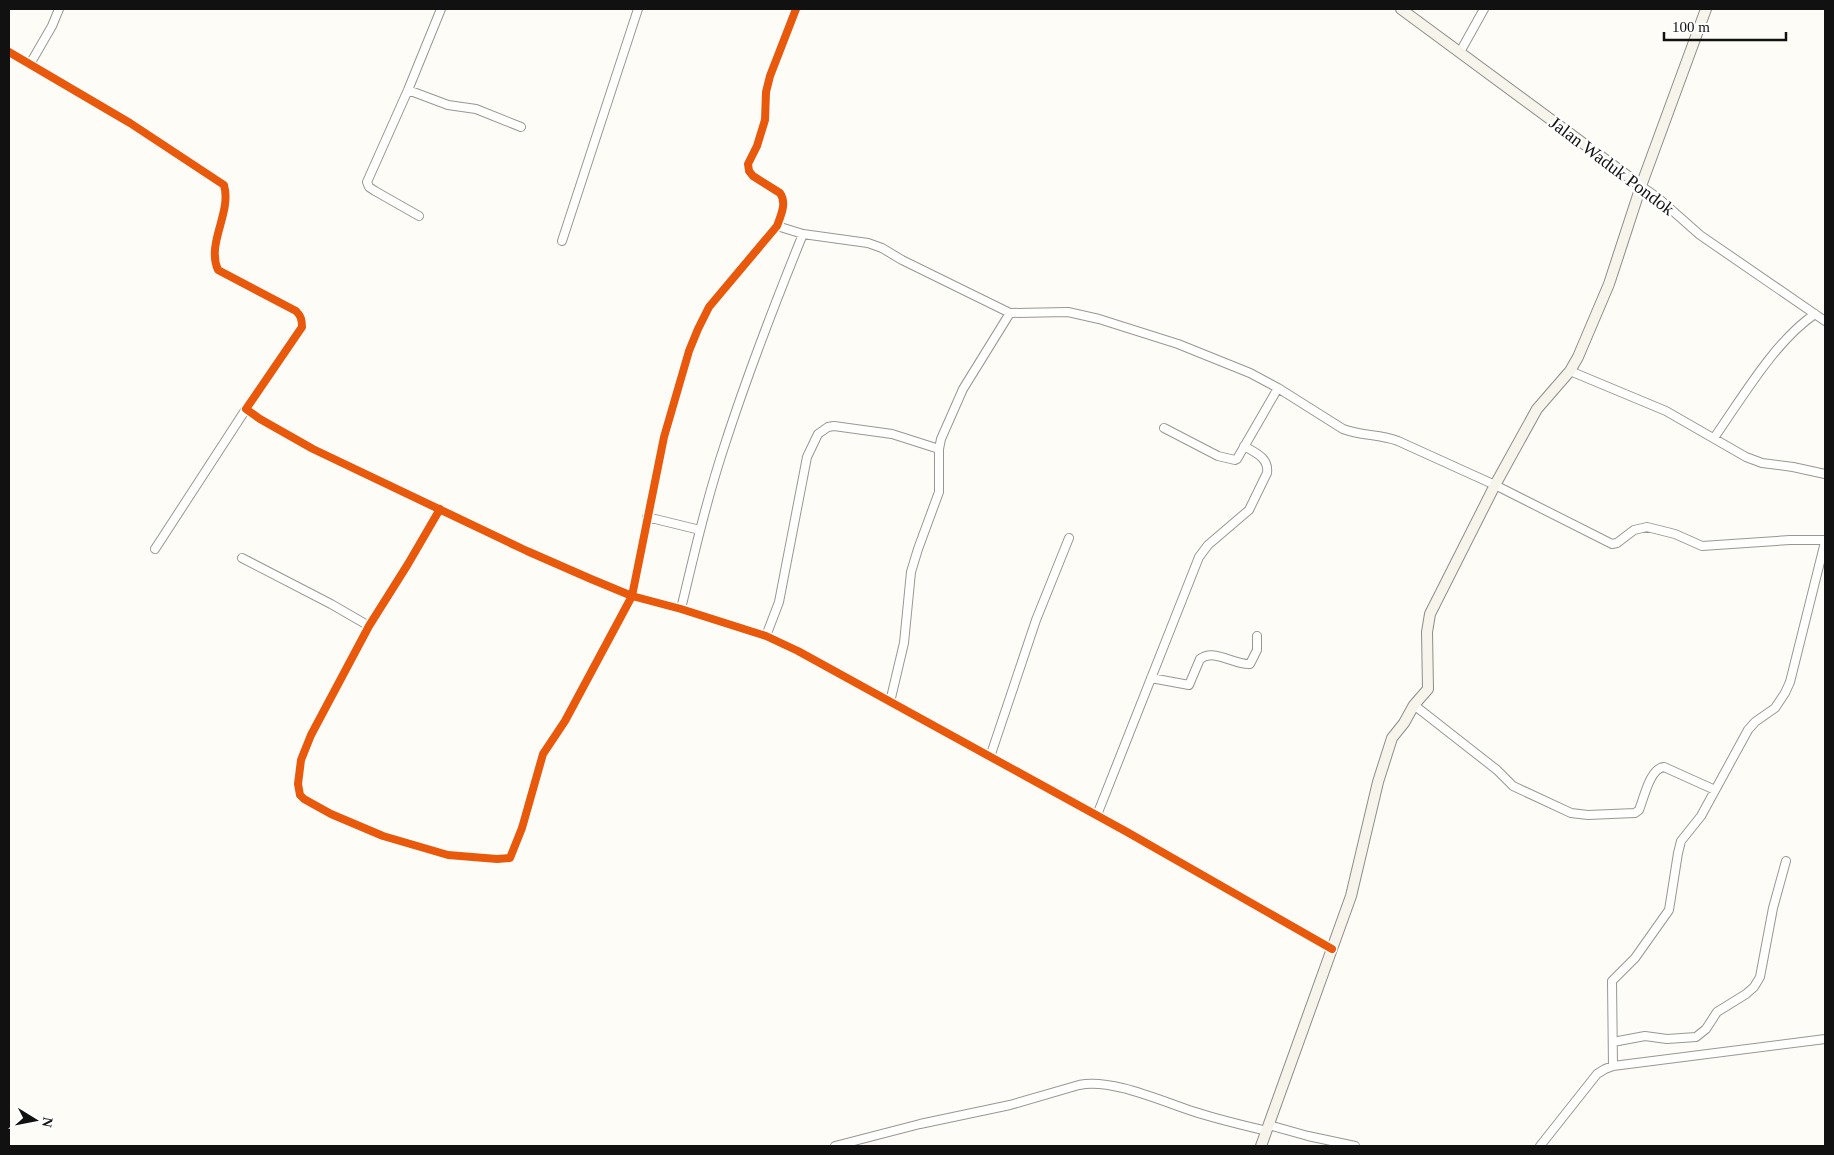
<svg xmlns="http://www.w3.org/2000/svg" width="1834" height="1155" font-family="Georgia,serif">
<rect width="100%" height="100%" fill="#fdfcf7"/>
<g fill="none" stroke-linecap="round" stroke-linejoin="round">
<defs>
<path id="street" d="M9 52 130 123 224 185C232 213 206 243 218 270L296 311C301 316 302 320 302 327L246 409 260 419 313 449 527 551 591 579 632 596 681 609 766 636 798 651 1127 832 1332 949
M1460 52 1484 9
M30 64 52 26 59 9
M408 90 448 105 476 109 521 127
M1641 186 1657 197 1700 235 1825 321
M419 216 375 191 369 187 367 182 408 90 441 9
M777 226 803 234 868 243 882 248 902 260 1010 313 1068 312 1099 319 1178 344 1250 373 1278 388 1343 429C1361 436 1380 434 1398 441L1495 485 1612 544 1617 543 1634 530 1647 527 1675 534 1702 546 1790 540H1825
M562 241 638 9
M1570 371 1666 411 1746 457 1762 463 1793 467 1825 474
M1164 428 1218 456 1235 460 1237 459 1278 388
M1714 438C1742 398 1775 341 1815 314
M440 509 408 564 369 626 311 735 301 760 298 784 300 795 304 799 331 814 383 836 448 855 497 859 510 858 522 828 543 754 565 721 632 596 664 437 689 351 698 329 709 307 777 226C781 215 787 203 780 193L753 176 749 171 748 164 757 146 765 120 766 92 770 76 796 9
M647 517 700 530
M155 549 246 409
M242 558 331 604 369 626
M681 609C694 554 707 498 725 444 748 373 775 303 803 234
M766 636 779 602 807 457 818 434 828 427 834 426 892 434 939 449
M1151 678 1189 685 1200 659C1214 648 1234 665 1250 664L1257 650V636
M890 702 904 643 911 572 918 549 939 492V449L941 439 963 389 1010 313
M1414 705 1497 770 1513 786 1571 813 1588 815 1635 813 1639 810C1644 798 1650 768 1664 767L1715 790
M990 757 1036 620 1069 538
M1097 815 1199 557 1208 545 1249 510 1267 473C1269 458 1256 453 1244 446
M1613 1042 1645 1036 1667 1039 1696 1037 1706 1029 1717 1012 1746 994 1754 987 1760 977 1773 908 1786 861
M1613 1066 1612 981 1635 958 1669 910 1678 853 1681 841 1701 816 1748 730 1755 722 1775 708 1785 693 1790 682 1825 542
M1269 1125 1308 1136 1355 1146
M835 1146 920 1124 1010 1105 1079 1085C1111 1078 1161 1101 1192 1111 1216 1119 1242 1125 1267 1131
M1540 1146 1597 1074 1605 1069 1613 1066 1825 1039"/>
<path id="secondary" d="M1401 9 1641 186
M1261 1146 1351 896 1378 782 1392 738 1404 723 1414 705 1428 689 1427 632 1430 614 1495 485 1537 409 1570 371 1578 357 1609 284 1641 186 1706 9"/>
</defs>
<use href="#street" stroke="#979795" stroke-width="10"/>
<use href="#secondary" stroke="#8e8d8b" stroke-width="12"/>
<use href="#street" stroke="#fffffe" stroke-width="8"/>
<use href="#secondary" stroke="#f6f4eb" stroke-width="10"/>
<defs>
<path id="cycleway" d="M9 52 130 123 224 185C232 213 206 243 218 270L296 311C301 316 302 320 302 327L246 409 260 419 313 449 527 551 591 579 632 596 681 609 766 636 798 651 1127 832 1332 949
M440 509 408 564 369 626 311 735 301 760 298 784 300 795 304 799 331 814 383 836 448 855 497 859 510 858 522 828 543 754 565 721 632 596 664 437 689 351 698 329 709 307 777 226C781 215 787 203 780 193L753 176 749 171 748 164 757 146 765 120 766 92 770 76 796 9"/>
</defs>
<use href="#cycleway" stroke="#fff" stroke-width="11"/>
<use href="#cycleway" stroke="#e8590c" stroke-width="8"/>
</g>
<g text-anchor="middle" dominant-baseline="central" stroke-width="5" stroke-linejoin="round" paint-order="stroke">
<g font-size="18" fill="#111" stroke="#fff">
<text transform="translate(1612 166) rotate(37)">Jalan Waduk Pondok</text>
</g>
</g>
<rect width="1834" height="1155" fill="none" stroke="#111111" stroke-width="20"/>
<g transform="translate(35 1120) rotate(100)" stroke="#ffffff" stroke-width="4" paint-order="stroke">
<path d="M0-4L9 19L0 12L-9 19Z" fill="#111111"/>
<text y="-8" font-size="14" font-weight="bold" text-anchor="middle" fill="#111111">N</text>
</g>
<path d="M1664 32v8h122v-8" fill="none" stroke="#111111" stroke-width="2.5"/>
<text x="1672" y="32" font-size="15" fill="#111111" stroke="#ffffff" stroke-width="4" paint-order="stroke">100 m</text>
</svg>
